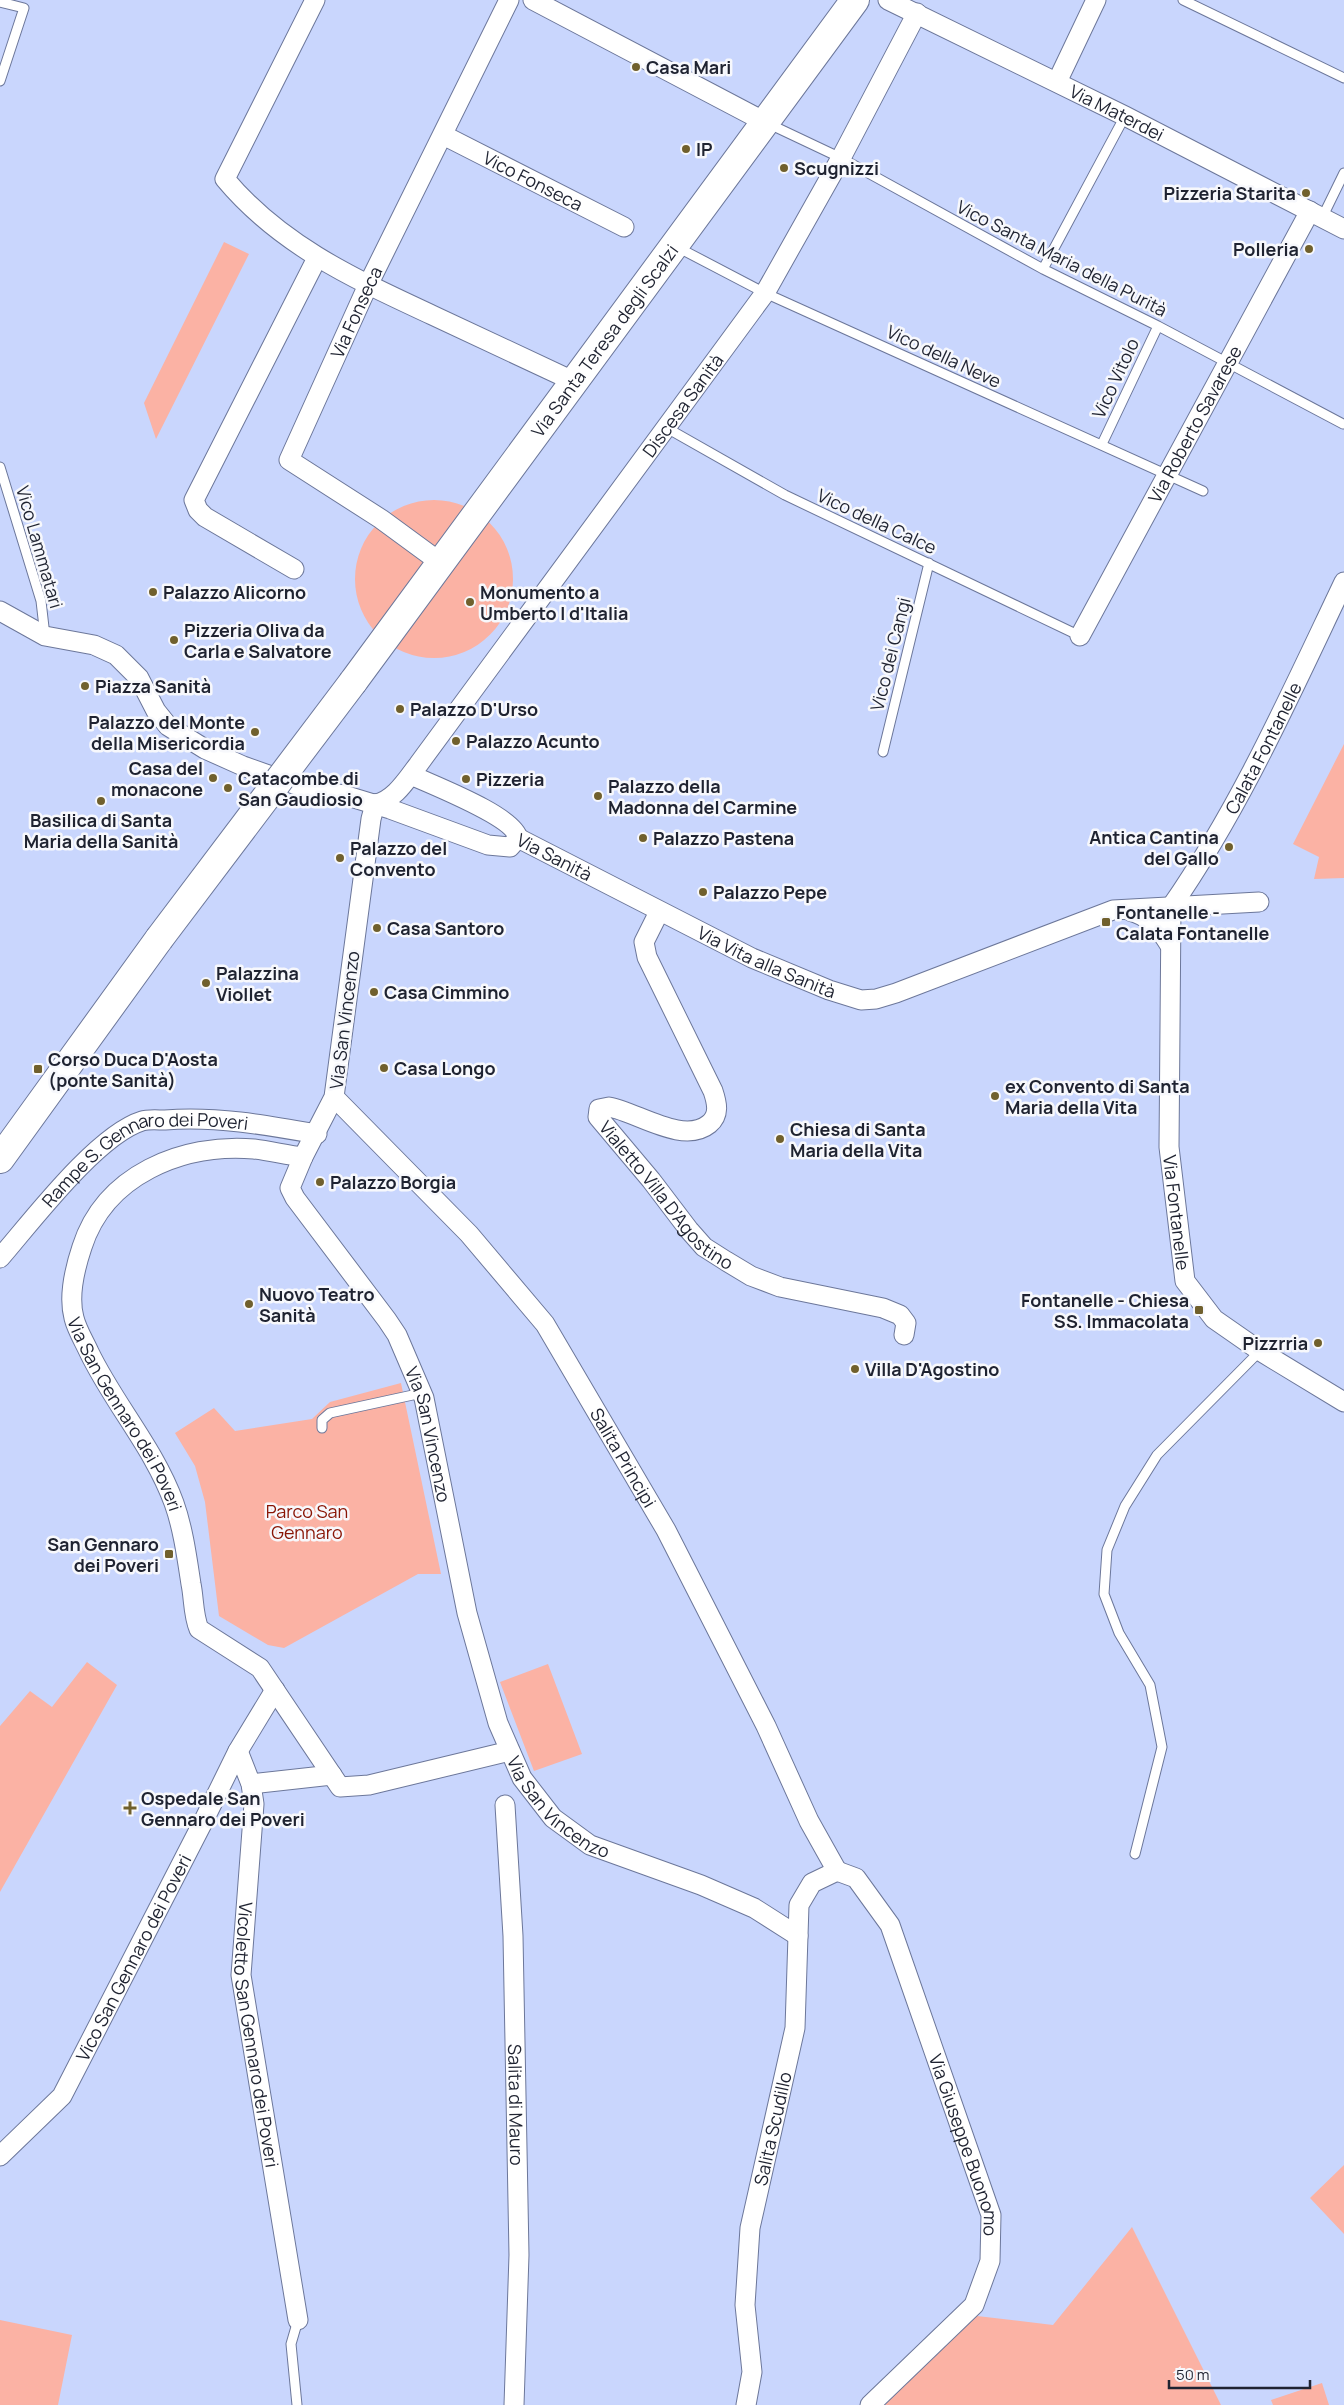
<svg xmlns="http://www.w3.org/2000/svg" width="1344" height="2405" font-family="Manrope,sans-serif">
<rect width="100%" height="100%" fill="#c9d6fd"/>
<path fill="#fbb2a4" d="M224 242 249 254 156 439 144 403Z
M355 579a79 79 0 1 1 158 0a79 79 0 1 1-158 0Z
M1344 744V878L1314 879 1319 857 1293 844Z
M401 1383 441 1574H418L284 1648 268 1645 219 1616 205 1502 195 1466 175 1433 214 1408 235 1431 312 1419 330 1402Z
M87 1662 117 1685 0 1892V1726L30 1691 52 1707Z
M548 1664 582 1754 534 1771 500 1682Z
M1344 2165V2234L1310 2198Z
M1132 2227 1221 2405H885L910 2375 977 2316 1053 2325Z
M0 2320 72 2335 58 2405H0Z
M1322 2383 1329 2405H1273L1271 2400Z"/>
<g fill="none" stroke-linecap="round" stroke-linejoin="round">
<defs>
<path id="lane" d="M1183 0 1344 78
M0 2 24 8 0 81
M767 123 841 158 1043 269 1158 326 1343 424
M1322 218 1344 173
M677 247 765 293 1203 491
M1043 269 1125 116
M665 427 785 495 1080 636
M1102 444 1158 326
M0 467 41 601 45 636
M883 752 929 563
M322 1428V1420L330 1413 422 1393
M1135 1854 1162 1747 1150 1685 1119 1633 1104 1594 1107 1550 1125 1506 1157 1455 1260 1351
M297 2405 291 2344 298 2320"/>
<g id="street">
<path d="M315 0 225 179C281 246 355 279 432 315 479 337 526 359 573 381"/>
<path d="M533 0 765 122"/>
<path id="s1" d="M888 0 1125 116 1344 229"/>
<path d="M1057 82 1096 0"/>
<path id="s2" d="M443 135 624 227"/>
<path id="s3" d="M441 563 381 519 289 460 368 285 509 0"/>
<path d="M294 569 205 517 198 510 194 500 317 258"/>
<path d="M0 611 45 636 94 645 116 655 139 678 156 711 168 726 205 749 243 766 311 790 344 795 390 809 488 845 510 847 518 838"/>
<path id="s4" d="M1080 636 1310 211"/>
<path d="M411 775C432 785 514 816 518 838"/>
<path id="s5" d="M375 804 371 819 334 1097 303 1157 290 1188 295 1198 387 1320 397 1335 424 1398 467 1613 498 1723 522 1778 553 1818 590 1845 701 1885 754 1908 798 1936"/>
<path id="s6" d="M375 804C394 801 407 779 418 765L765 293 841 158 917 13"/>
<path id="s7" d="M518 838 752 958 829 990 861 1000 876 999 896 993 1113 910 1259 902"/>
<path id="s8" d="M1171 907 1169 1147 1185 1281 1214 1319 1260 1351 1344 1402"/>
<path id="s9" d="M1171 907C1241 806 1291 693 1344 582"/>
<path d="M1130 911C1149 916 1159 928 1169 944"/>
<path id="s10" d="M659 912 644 942 647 957 713 1091C717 1103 720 1115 709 1124 683 1145 637 1112 609 1107L599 1109 598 1117 651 1180 689 1230 704 1247 726 1261 751 1276 780 1287 883 1308 900 1315 906 1323 904 1335"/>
<path id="s11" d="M334 1097 469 1234 545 1324 666 1530 766 1726 809 1821 837 1871"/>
<path id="s12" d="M303 1157C287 1155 270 1151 254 1149 182 1143 105 1175 82 1247 75 1268 68 1296 74 1318 77 1330 84 1341 89 1352 114 1404 154 1448 174 1503 183 1528 187 1558 191 1584 194 1598 193 1615 199 1629L260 1668 340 1787 369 1785 510 1751"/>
<path id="s13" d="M0 1258C32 1221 97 1135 142 1121 148 1119 158 1120 165 1120 216 1116 266 1125 317 1134"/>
<path id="s14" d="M238 1751 251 1784 254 1804 241 1975 298 2320"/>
<path d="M251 1784 332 1775"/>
<path id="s15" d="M505 1805 513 1936 519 2255 514 2405"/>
<path id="s16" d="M837 1871 856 1878 890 1925 991 2215 990 2261 974 2305 870 2405"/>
<path id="s17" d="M0 2156 62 2096 204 1820 238 1751 275 1690"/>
<path id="s18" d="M746 2405 752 2372 745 2305 750 2228 795 2028 799 1905 812 1883 837 1871"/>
</g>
<g id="primary">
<path id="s19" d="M353 682 855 0"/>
<path d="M0 1159 159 939"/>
</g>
</defs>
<use href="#lane" stroke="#6c779a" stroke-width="11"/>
<use href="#street" stroke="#6c779a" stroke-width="21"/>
<use href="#primary" stroke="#6c779a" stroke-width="30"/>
<use href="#lane" stroke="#fff" stroke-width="9"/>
<use href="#street" stroke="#fff" stroke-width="19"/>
<use href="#primary" stroke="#fff" stroke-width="28"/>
<defs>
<path id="primary-bridge" d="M159 939 353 682"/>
</defs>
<use href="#primary-bridge" stroke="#6c779a" stroke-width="30" stroke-linecap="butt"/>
<use href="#primary-bridge" stroke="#fff" stroke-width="28"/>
</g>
<g fill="#70602d" stroke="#f7f8fc" stroke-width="2">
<circle cx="636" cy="67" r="5"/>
<circle cx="686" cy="149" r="5"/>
<circle cx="784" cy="168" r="5"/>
<circle cx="1306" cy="193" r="5"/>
<circle cx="1309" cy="249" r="5"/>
<circle cx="153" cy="592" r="5"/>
<circle cx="470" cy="602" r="5"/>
<circle cx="174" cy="640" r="5"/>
<circle cx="85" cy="686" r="5"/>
<circle cx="400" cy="709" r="5"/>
<circle cx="255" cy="732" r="5"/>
<circle cx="456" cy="741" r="5"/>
<circle cx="213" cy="778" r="5"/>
<circle cx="466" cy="779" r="5"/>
<circle cx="228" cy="788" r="5"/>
<circle cx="598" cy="796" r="5"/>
<circle cx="101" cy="801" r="5"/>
<circle cx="643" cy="838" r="5"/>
<circle cx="1229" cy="847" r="5"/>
<circle cx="340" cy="858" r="5"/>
<circle cx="703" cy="892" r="5"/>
<rect x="1101" y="917" width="10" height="10" rx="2.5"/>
<circle cx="377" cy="928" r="5"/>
<circle cx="206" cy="983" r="5"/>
<circle cx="374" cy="992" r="5"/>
<circle cx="384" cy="1068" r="5"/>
<rect x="33" y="1064" width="10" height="10" rx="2.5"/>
<circle cx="995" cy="1096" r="5"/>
<circle cx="780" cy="1139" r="5"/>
<circle cx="320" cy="1182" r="5"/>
<circle cx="249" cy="1304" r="5"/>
<rect x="1194" y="1305" width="10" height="10" rx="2.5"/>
<circle cx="1318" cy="1343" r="5"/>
<circle cx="855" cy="1369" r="5"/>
<rect x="164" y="1549" width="10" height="10" rx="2.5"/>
<path d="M127.5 1800.5h5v5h5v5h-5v5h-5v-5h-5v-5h5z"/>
</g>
<g text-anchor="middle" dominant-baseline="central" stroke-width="5" stroke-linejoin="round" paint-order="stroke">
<g font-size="18" font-weight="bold" fill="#1f2331" stroke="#f7f8fc" text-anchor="start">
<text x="646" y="67">Casa Mari</text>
<text x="696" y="149">IP</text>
<text x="794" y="168">Scugnizzi</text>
<text x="1296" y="193" text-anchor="end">Pizzeria Starita</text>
<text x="1299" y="249" text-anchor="end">Polleria</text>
<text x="163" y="592">Palazzo Alicorno</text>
<text x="480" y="592">Monumento a<tspan x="480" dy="21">Umberto I d'Italia</tspan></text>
<text x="184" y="630">Pizzeria Oliva da<tspan x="184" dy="21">Carla e Salvatore</tspan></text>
<text x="95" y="686">Piazza Sanità</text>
<text x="410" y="709">Palazzo D'Urso</text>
<text x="245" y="722" text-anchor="end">Palazzo del Monte<tspan x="245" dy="21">della Misericordia</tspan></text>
<text x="466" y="741">Palazzo Acunto</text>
<text x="203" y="768" text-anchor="end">Casa del<tspan x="203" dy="21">monacone</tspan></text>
<text x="238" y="778">Catacombe di<tspan x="238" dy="21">San Gaudiosio</tspan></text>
<text x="476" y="779">Pizzeria</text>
<text x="608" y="786">Palazzo della<tspan x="608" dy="21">Madonna del Carmine</tspan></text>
<text x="101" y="820" text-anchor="middle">Basilica di Santa<tspan x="101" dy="21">Maria della Sanità</tspan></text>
<text x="1219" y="837" text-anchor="end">Antica Cantina<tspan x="1219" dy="21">del Gallo</tspan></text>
<text x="653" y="838">Palazzo Pastena</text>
<text x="350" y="848">Palazzo del<tspan x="350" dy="21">Convento</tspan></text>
<text x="713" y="892">Palazzo Pepe</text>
<text x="1116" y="912">Fontanelle -<tspan x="1116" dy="21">Calata Fontanelle</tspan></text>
<text x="387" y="928">Casa Santoro</text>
<text x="216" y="973">Palazzina<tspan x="216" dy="21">Viollet</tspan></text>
<text x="384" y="992">Casa Cimmino</text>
<text x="48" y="1059">Corso Duca D'Aosta<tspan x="48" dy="21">(ponte Sanità)</tspan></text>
<text x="394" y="1068">Casa Longo</text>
<text x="1005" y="1086">ex Convento di Santa<tspan x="1005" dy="21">Maria della Vita</tspan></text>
<text x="790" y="1129">Chiesa di Santa<tspan x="790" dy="21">Maria della Vita</tspan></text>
<text x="330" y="1182">Palazzo Borgia</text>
<text x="259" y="1294">Nuovo Teatro<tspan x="259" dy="21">Sanità</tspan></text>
<text x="1189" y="1300" text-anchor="end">Fontanelle - Chiesa<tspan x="1189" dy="21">SS. Immacolata</tspan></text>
<text x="1308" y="1343" text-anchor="end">Pizzrria</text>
<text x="865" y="1369">Villa D'Agostino</text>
<text x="159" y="1544" text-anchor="end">San Gennaro<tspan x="159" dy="21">dei Poveri</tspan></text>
<text x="141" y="1798">Ospedale San<tspan x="141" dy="21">Gennaro dei Poveri</tspan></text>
</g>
<g font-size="18" fill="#1f2331" stroke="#f7f8fc">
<text stroke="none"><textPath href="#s1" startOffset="255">Via Materdei</textPath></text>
<text stroke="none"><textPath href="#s2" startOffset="101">Vico Fonseca</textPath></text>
<text transform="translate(1062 258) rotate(27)">Vico Santa Maria della Purità</text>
<text stroke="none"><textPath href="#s3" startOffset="346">Via Fonseca</textPath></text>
<text stroke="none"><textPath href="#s19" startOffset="424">Via Santa Teresa degli Scalzi</textPath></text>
<text transform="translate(944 356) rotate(25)">Vico della Neve</text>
<text transform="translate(1115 378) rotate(-65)">Vico Vitolo</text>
<text stroke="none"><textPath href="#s6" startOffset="506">Discesa Sanità</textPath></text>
<text stroke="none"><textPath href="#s4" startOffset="241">Via Roberto Savarese</textPath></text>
<text transform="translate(877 521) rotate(25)">Vico della Calce</text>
<text transform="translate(40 547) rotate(74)">Vico Lammatari</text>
<text transform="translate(890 654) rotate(-76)">Vico dei Cangi</text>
<text stroke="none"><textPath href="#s9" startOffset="184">Calata Fontanelle</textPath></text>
<text stroke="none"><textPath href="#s7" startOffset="41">Via Sanità</textPath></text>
<text stroke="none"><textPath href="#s7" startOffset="278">Via Vita alla Sanità</textPath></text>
<text transform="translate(344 1020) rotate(-83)">Via San Vincenzo</text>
<text stroke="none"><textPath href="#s13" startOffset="188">Rampe S. Gennaro dei Poveri</textPath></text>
<text stroke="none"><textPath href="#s10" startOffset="462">Vialetto Villa D'Agostino</textPath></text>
<text stroke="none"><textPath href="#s8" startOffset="306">Via Fontanelle</textPath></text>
<text stroke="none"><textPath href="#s12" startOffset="445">Via San Gennaro dei Poveri</textPath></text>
<text stroke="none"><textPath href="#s5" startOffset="684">Via San Vincenzo</textPath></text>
<text stroke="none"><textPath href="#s11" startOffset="465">Salita Principi</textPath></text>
<text stroke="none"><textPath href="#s5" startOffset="1088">Via San Vincenzo</textPath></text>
<text stroke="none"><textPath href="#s17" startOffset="242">Vico San Gennaro dei Poveri</textPath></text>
<text stroke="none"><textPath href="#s14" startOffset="288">Vicoletto San Gennaro dei Poveri</textPath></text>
<text stroke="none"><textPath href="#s15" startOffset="300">Salita di Mauro</textPath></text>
<text stroke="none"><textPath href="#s18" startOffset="280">Salita Scudillo</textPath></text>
<text stroke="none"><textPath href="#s16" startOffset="311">Via Giuseppe Buonomo</textPath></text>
</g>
<g font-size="18" fill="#891505" stroke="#f7f8fc">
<text x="307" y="1511">Parco San<tspan x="307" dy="21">Gennaro</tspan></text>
</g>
</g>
<path d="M1169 2380v8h141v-8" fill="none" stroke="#1f2331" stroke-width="2.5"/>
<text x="1176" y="2380" font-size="15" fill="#1f2331" stroke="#f7f8fc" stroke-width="4" paint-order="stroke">50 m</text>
</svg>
